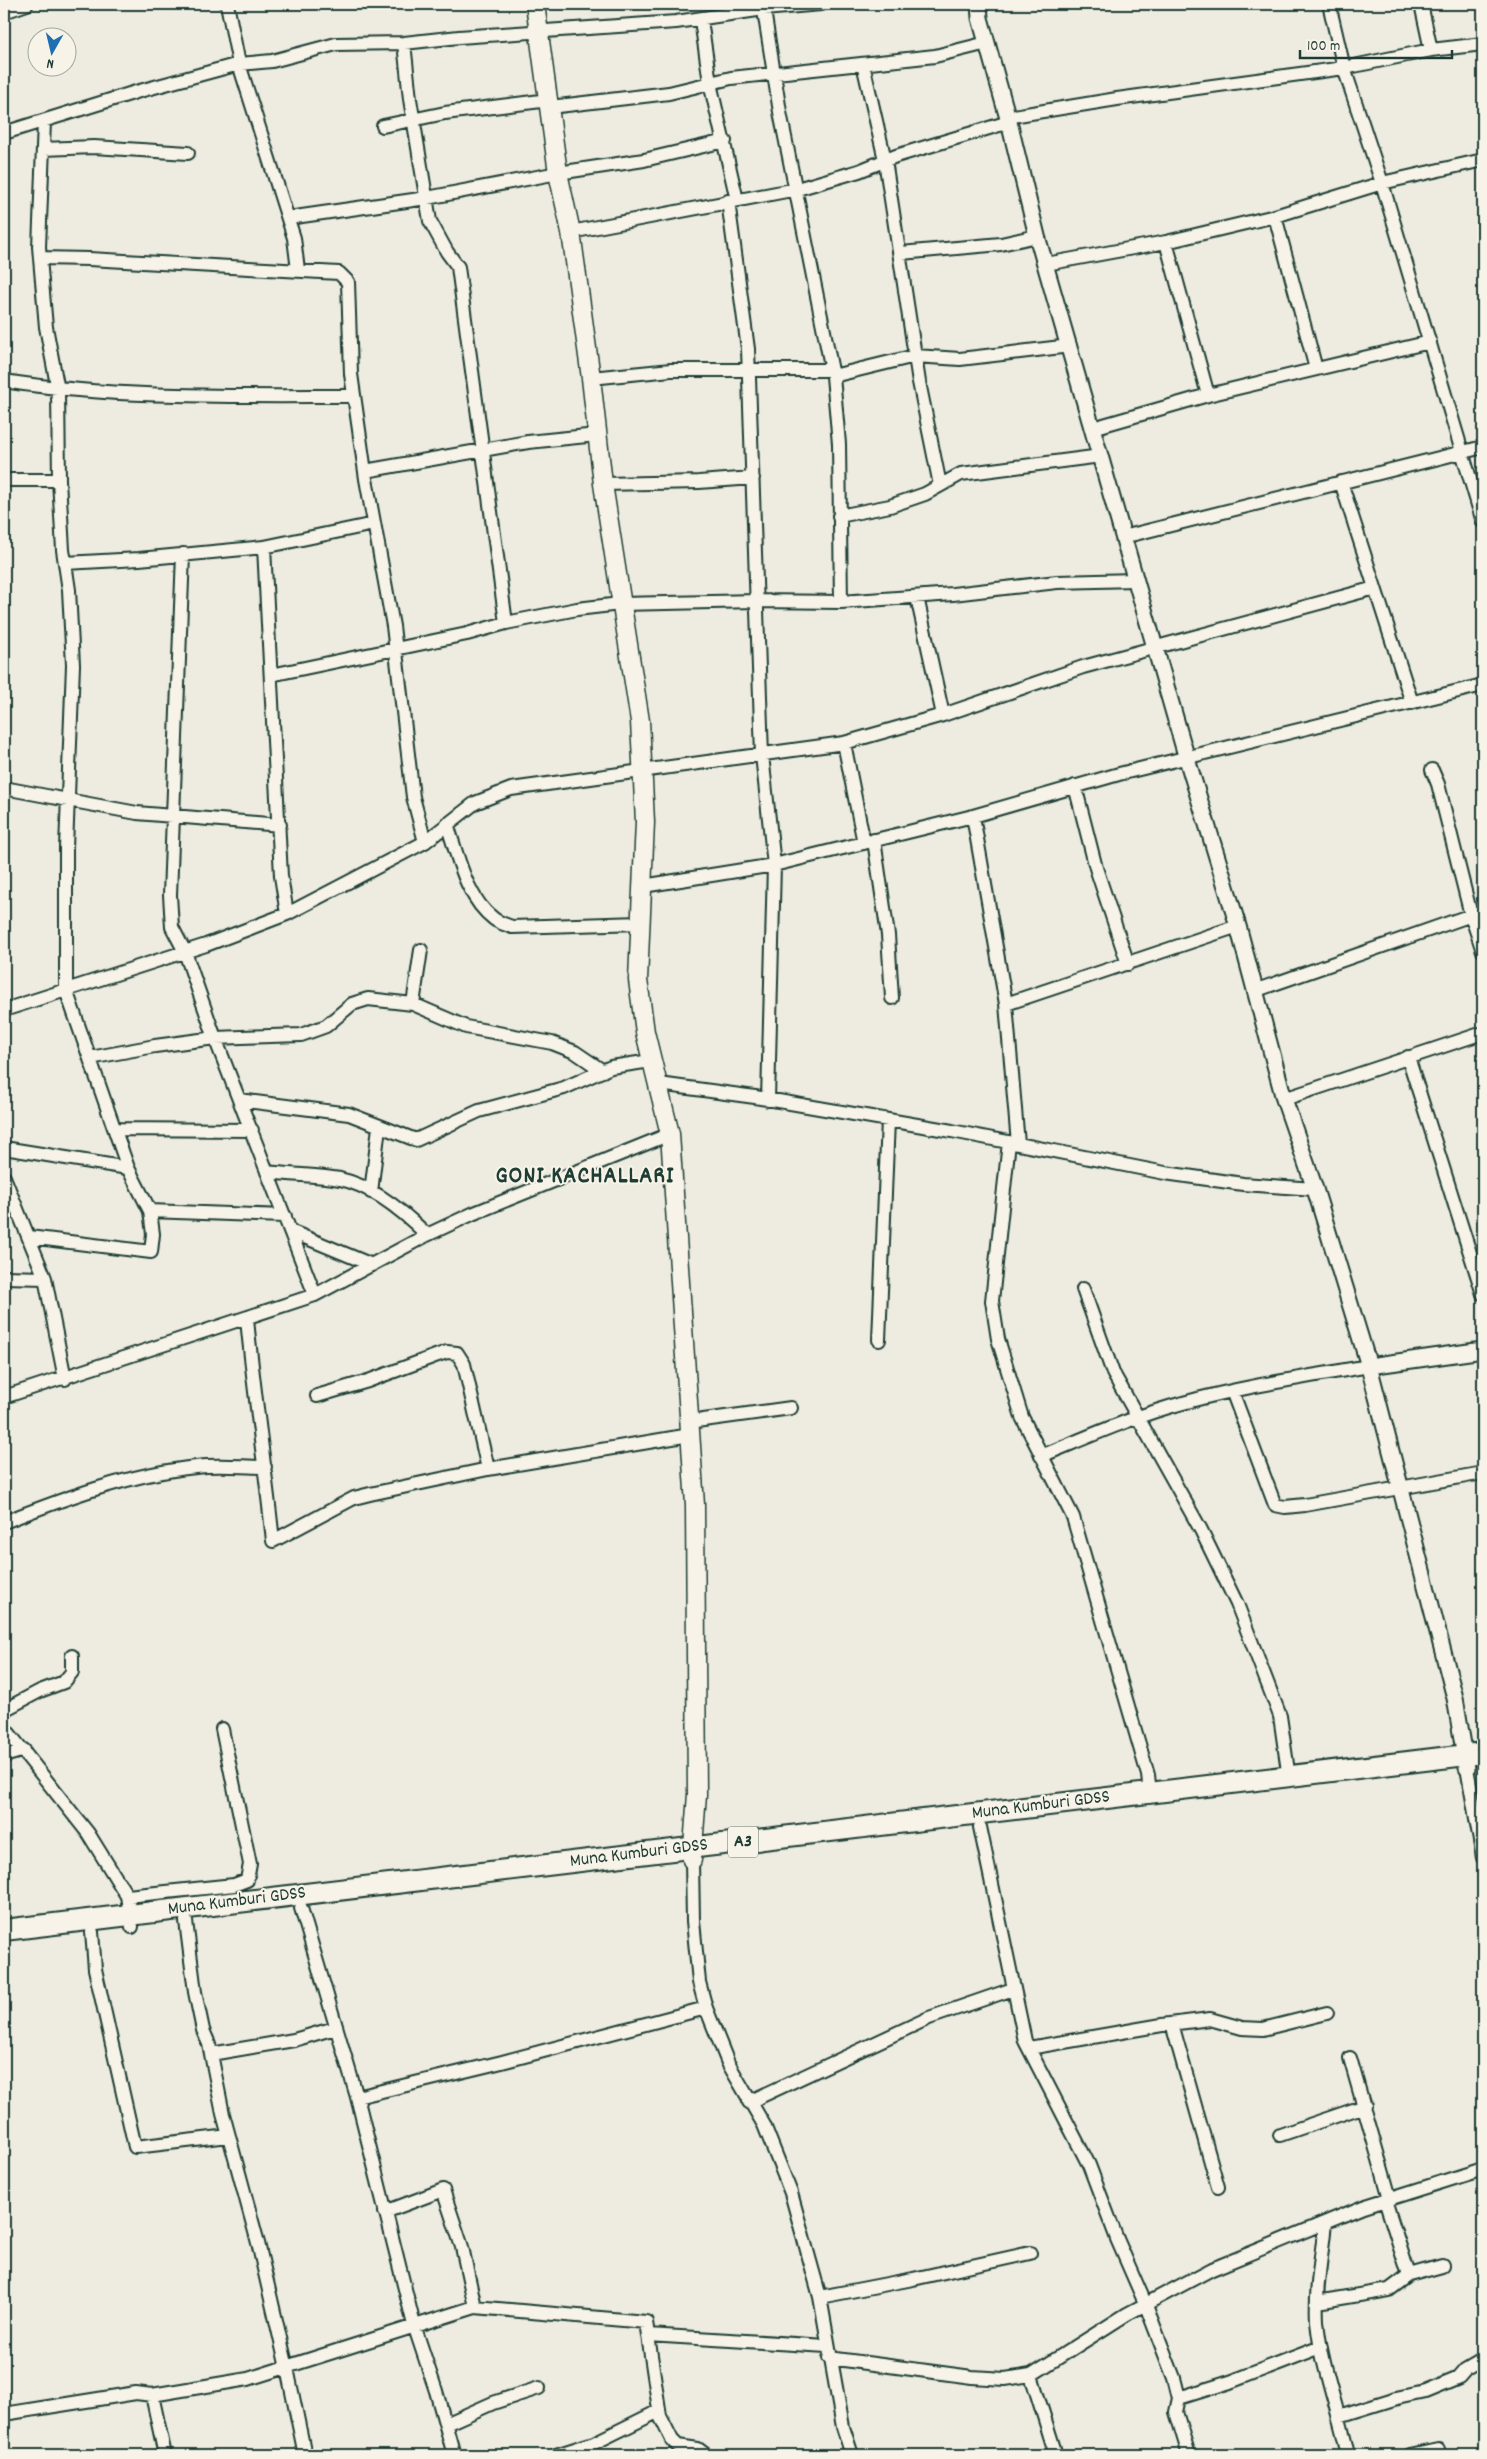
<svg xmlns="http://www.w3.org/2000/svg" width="1487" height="2459" font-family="Dekko,sans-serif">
<rect width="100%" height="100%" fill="#eeece1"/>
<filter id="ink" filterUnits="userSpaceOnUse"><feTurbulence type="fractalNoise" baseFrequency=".02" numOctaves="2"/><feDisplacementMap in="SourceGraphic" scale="10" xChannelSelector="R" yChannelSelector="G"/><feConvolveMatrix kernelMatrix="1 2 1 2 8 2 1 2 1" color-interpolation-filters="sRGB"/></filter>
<g filter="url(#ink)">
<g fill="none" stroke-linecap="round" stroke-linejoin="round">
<defs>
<path id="minor" d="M227 4 239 64 294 238 298 270
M763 4 780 112 833 376 839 444 841 602
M1329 4 1344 68 1382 183 1483 522
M1421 4 1431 50
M4 12 27 4
M701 20 710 83 737 200
M404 43 410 99 430 221 447 252 458 267 506 623
M863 64 885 160 919 382 940 485
M550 107 669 93 731 78 935 56 987 43
M1007 117 1117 99 1344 68 1431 50 1483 44
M383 126 445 113 549 100
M4 133 136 92 239 64 272 61 336 44 404 43 459 37 676 22 764 9 821 4
M43 149 94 147 188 153
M728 201 748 349 762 755 774 865 768 1100
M1275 216 1316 369
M288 218 427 198 558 173 644 160 725 141
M571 232 797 189 859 171 896 156 1009 122
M1166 242 1208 395 1430 342
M901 253 1001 244 1037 236
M40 258 89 259 339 273 348 282 351 374 366 479 393 626 413 797 425 842
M1046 264 1166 242 1275 216 1382 183 1483 160
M833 376 915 356 960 359 1070 346
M591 378 671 370H832
M4 381C117 399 239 396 354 396
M1093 428 1208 395
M365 471 528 442 597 435
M4 480H59
M1341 482 1412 703
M603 484 699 482 753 478
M839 516 890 506 925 494 961 474 1101 456
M1123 537 1483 447
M264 547 281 876 287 914
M183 554 170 895 172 927 185 952 215 1038 315 1295
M65 563 139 559 264 547 374 524
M917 597 943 715
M271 675 467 634 506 623 577 609 620 604 757 601 841 602 953 594 1057 582 1136 580
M844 743 864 843
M1432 770 1438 784 1471 915 1483 951
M1075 786 1096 868 1128 964
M4 788 137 813 280 825
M973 816 1006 1004 1018 1144
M447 824C458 856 466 898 494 919 499 923 507 925 512 927L641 923
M874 840 888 935 892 998
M643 886 774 865 973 816 1119 774 1483 685
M1254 991 1483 911
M413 1004 421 950
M1006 1004 1238 926
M4 1010 206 945 287 914 425 842 475 803 511 789 844 743 943 715 1083 667 1375 588
M1408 1057 1483 1294
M90 1058 155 1046 215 1038 301 1035 326 1026 352 1004 368 999 413 1004 466 1027 552 1043 575 1052 603 1071
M659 1084 755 1097 952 1131 1165 1173 1243 1184 1315 1189
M1284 1099 1483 1033
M239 1100 349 1114 416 1140 479 1111 564 1088 611 1067 651 1061
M115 1129 252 1130
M1009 1142 992 1301 998 1339 1022 1417 1073 1517 1148 1775 1150 1793
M4 1148 128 1168
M267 1172C291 1175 317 1175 340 1179 373 1186 404 1212 427 1235
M4 1177 45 1278 65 1379
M371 1192 379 1127
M150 1211 285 1216
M290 1231 372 1265
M29 1237 151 1252 153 1234 150 1211 128 1168 66 990V848L73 665 69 590 63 550 59 480 58 390 46 327 39 247 44 122
M4 1277 45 1278
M1083 1289 1113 1373 1201 1530 1237 1604 1280 1716 1289 1778
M247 1319C254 1393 265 1466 273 1541L354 1498 370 1494 488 1469 690 1435
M879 1340 888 1120
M1232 1391 1275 1505 1285 1507 1305 1505 1483 1473
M317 1396 368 1381 438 1355 447 1352 457 1353 464 1364 488 1469
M4 1397 315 1295 427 1235 472 1214 670 1134
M689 1422 791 1408
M1041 1456C1088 1437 1134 1416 1183 1403 1244 1386 1307 1377 1369 1366
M4 1522C65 1498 130 1474 196 1467 218 1464 243 1467 265 1467
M4 1710 40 1691 64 1682 72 1672V1656
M4 1727 88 1833 127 1896 132 1927
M4 1756 24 1750
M1467 1768 1483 1858
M980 1827 1025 2041 1089 2165 1117 2239 1145 2303 1174 2378 1179 2398 1176 2412 1189 2455
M692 1860 693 1921 699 1982 706 2008 728 2063 764 2125 791 2193 820 2297 843 2427 852 2455
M127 1896 234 1885 247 1880 250 1864 222 1729
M301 1908 357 2097 414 2325 436 2391 454 2455
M186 1921 195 1992 203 2030 209 2044 223 2114 258 2243 287 2368 305 2455
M92 1932 95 1969 135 2147 229 2136
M1172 2024 1218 2187
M1029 2048 1162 2025 1210 2019 1242 2028 1263 2029 1327 2013
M211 2054 294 2040 335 2028
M1350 2058 1390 2198
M357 2097 502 2062 706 2008
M749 2102 929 2018 1013 1989
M1280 2135 1365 2106
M1385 2200 1409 2275
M385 2212 443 2190 462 2247 475 2307
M1325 2223C1322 2255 1315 2289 1317 2321 1321 2366 1339 2411 1348 2455
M820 2297 913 2279 1030 2253
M1317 2302 1389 2290 1409 2275 1442 2266
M648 2335 827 2346
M829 2358 972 2377 1005 2379 1031 2375 1127 2314 1212 2269 1363 2207 1483 2169
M1031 2375 1056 2455
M152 2395 165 2455
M1179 2398 1230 2382 1321 2347
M4 2414 136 2393 152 2395 248 2379 475 2307 646 2322 660 2416 672 2440 678 2446 698 2449 706 2455
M1339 2416 1397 2398 1425 2392 1459 2378 1466 2370 1483 2360
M446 2424 493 2403 539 2388
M556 2455 594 2443 659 2411
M1411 2455 1438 2449"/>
<path id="tertiary" d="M979 4 980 18 1009 122 1037 236 1187 759 1238 926 1284 1099 1315 1189 1369 1366 1455 1698 1467 1768
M1369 1366 1483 1350"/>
<path id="secondary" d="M535 4 558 173 571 232 591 378 603 484 640 721 645 822 638 980 645 1032 670 1134 695 1505 697 1794 692 1860"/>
<path id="trunk" d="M4 1930 1483 1753"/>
</defs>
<use href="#minor" stroke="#1f3d34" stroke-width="16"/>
<use href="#tertiary" stroke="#1f3d34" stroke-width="19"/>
<use href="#secondary" stroke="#1f3d34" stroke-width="21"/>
<use href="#trunk" stroke="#1f3d34" stroke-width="24"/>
<use href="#minor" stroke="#f7f3e8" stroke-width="12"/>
<use href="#tertiary" stroke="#f7f3e8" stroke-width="15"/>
<use href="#secondary" stroke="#f7f3e8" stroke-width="18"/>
<use href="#trunk" stroke="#f7f3e8" stroke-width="20"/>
</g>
</g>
<g text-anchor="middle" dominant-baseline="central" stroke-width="4" stroke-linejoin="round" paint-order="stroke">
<rect fill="#f7f3e8" stroke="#60746a" stroke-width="1" x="728" y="1826.5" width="30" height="31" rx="4"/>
<g font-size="18" font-weight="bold" fill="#1f3d34">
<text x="743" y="1842">A3</text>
</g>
<g font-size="19" fill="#1f3d34" stroke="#f7f3e8">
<text transform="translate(1041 1806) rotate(-7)">Muna Kumburi GDSS</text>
<text transform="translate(639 1854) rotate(-7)">Muna Kumburi GDSS</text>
<text transform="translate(237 1902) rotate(-7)">Muna Kumburi GDSS</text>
</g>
<g font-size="24" font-weight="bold" letter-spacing="1" fill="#1f3d34" stroke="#f7f3e8">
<text x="585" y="1177">GONI KACHALLARI</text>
</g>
</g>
<rect width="1487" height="2459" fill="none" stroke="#f7f3e8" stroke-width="20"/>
<rect x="10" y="10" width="1467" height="2439" fill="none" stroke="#1f3d34" stroke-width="2" filter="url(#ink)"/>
<g transform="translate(52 52) rotate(188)"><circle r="24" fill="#f7f3e8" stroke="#a1aaa0"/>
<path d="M0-4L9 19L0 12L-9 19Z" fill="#1f6fb2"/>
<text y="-8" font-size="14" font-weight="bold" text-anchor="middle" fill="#1f3d34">N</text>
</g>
<path d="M1300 50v8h152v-8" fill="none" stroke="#1f3d34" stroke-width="2.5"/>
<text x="1307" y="50" font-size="15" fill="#1f3d34" stroke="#f7f3e8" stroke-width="4" paint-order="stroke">100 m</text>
</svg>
